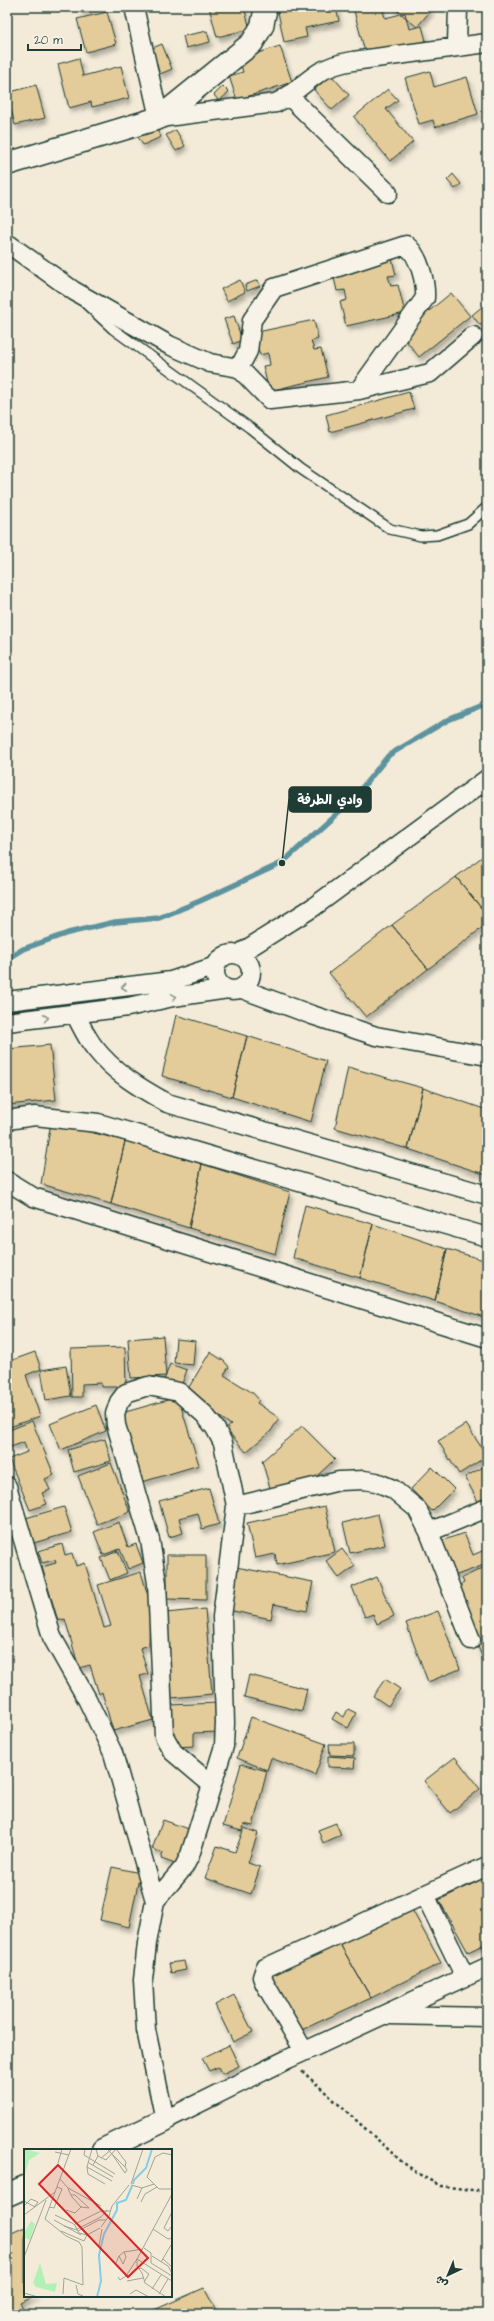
<svg xmlns="http://www.w3.org/2000/svg" width="494" height="2321" font-family="'Architects Daughter','Playpen Sans Arabic',sans-serif">
<defs>
<filter id="shadow"><feDropShadow dx="2.5" dy="4.5" stdDeviation="2" flood-color="#0004"/></filter>
</defs>
<rect width="100%" height="100%" fill="#f3ebd8"/>
<filter id="ink" filterUnits="userSpaceOnUse"><feTurbulence type="fractalNoise" baseFrequency=".025" numOctaves="2"/><feDisplacementMap in="SourceGraphic" scale="8" xChannelSelector="R" yChannelSelector="G"/><feConvolveMatrix kernelMatrix="1 2 1 2 8 2 1 2 1" color-interpolation-filters="sRGB"/></filter>
<g filter="url(#ink)">
<g fill="none" stroke-linecap="round" stroke-linejoin="round">
<path stroke="#5c939f" stroke-width="5.5" d="M7 959 23 949 68 933 115 922 159 918 200 901 282 863 352 800 389 755 448 720 487 704"/>
</g>
<path fill="#e4cb9a" stroke="#1f3d34" filter="url(#shadow)" d="M80 7H100L82 13Z
M209 7H244L250 29 217 37Z
M277 7H336L339 21 305 28 307 37 284 42Z
M353 7H382L385 18 405 13 409 29 422 26 426 41 393 49 392 46 365 52Z
M393 7H427L431 10 417 27Z
M107 12 116 44 86 52 77 19Z
M207 31 210 42 186 48 183 36Z
M162 44 172 69 160 74 150 49Z
M280 46 292 82 237 100 229 76 243 72 239 59Z
M79 58 83 76 121 66 129 98 92 107 91 102 69 108 58 64Z
M430 71 434 87 467 77 478 114 435 127 433 120 419 124 405 78Z
M331 75 349 95 332 110 314 90Z
M36 85 45 118 15 125 7 93Z
M223 86 229 92 219 101 214 95Z
M388 89 398 100 386 109 413 142 390 161 354 117Z
M156 127 161 137 143 145 138 137Z
M176 130 185 146 176 151 166 135Z
M453 174 461 184 455 189 447 180Z
M391 255 396 275 388 276 391 286 398 285 405 313 346 326 340 302 347 300 345 290 337 291 332 269Z
M240 280 245 292 227 301 221 289Z
M258 280 260 286 247 291 245 285Z
M451 293 470 316 419 357 401 334Z
M484 305 487 309V319L480 325 472 315Z
M234 316 242 340 233 344 224 319Z
M314 320 318 339 311 341 314 350 321 349 328 377 269 391 263 366 270 365 268 353 260 355 253 333Z
M409 392 414 409 330 432 326 415Z
M487 853V915L456 877Z
M456 877 487 915V924L428 969 392 925Z
M392 925 428 969 366 1017 329 973Z
M176 1015 247 1036 232 1097 162 1076Z
M247 1036 326 1061 311 1122 232 1097Z
M50 1045 56 1100 7 1105V1049Z
M348 1067 423 1088 408 1149 335 1128Z
M423 1088 487 1110V1175L408 1149Z
M51 1122 125 1141 111 1204 41 1184Z
M125 1141 202 1164 189 1228 111 1204Z
M202 1164 290 1192 275 1254 189 1228Z
M305 1205 373 1224 360 1278 293 1258Z
M373 1224 447 1249 435 1301 360 1278Z
M447 1249 487 1261V1318L435 1301Z
M163 1336 166 1376 131 1378 128 1339Z
M176 1339 195 1341 193 1365 174 1363Z
M125 1347 126 1387H101V1383L82 1384V1397H72L71 1349Z
M35 1352 41 1369 26 1375 40 1416 7 1428V1362Z
M210 1352 224 1361 229 1367 224 1375 253 1393 259 1400 257 1403 279 1418 271 1431 246 1452 226 1429 231 1425 186 1392Z
M170 1364 187 1370 180 1389 163 1383Z
M66 1366 71 1396 46 1400 41 1370Z
M178 1397 199 1465 142 1482 122 1413Z
M96 1405 106 1431 61 1450 50 1424Z
M32 1421 54 1475 45 1479 50 1490 42 1493 47 1504 30 1510 9 1459 27 1452 24 1442 11 1447 7 1431Z
M466 1424 487 1456 459 1474 438 1441Z
M302 1426 335 1459 304 1488 271 1491 262 1461Z
M105 1439 111 1461 74 1472 68 1450Z
M111 1463 130 1512 97 1524 78 1476Z
M487 1465V1504L481 1507 465 1477Z
M432 1467 454 1489 432 1511 411 1489Z
M209 1488 219 1524 202 1529 198 1513 179 1518 183 1533 169 1537 159 1501Z
M325 1506 335 1552 277 1565 275 1554 255 1558 247 1523Z
M64 1507 72 1532 30 1544 22 1519Z
M378 1514 385 1545 350 1553 343 1523Z
M119 1522 128 1547 136 1544 143 1563 128 1569 120 1549 103 1555 94 1532Z
M464 1533 473 1555 482 1551 487 1564 454 1576 441 1541Z
M62 1544 65 1555 72 1553 76 1566 85 1563 104 1628 111 1626 98 1585 141 1572 150 1603 149 1645 140 1648 148 1674 140 1676 153 1720 113 1731 102 1692 99 1694 90 1665 79 1668 65 1619 58 1621 42 1567 56 1563 55 1560 42 1563 38 1551Z
M342 1549 355 1566 339 1578 326 1561Z
M118 1551 127 1573 110 1580 101 1558Z
M167 1555H206V1600L167 1599Z
M231 1566 313 1582 307 1611 274 1604 271 1619 229 1610Z
M487 1566V1669L454 1587 464 1583 462 1578Z
M377 1577 394 1616 377 1624 373 1614 365 1617 352 1587Z
M205 1609 212 1694 172 1698 166 1644H169L166 1613Z
M438 1611 460 1669 428 1682 406 1623Z
M249 1675 307 1689 302 1711 244 1697Z
M385 1679 400 1689 388 1706 373 1696Z
M217 1703 218 1732 194 1733V1746L172 1747 170 1705Z
M348 1709 356 1713 348 1728 332 1719 336 1712 344 1717Z
M251 1717 326 1744 315 1775 271 1758 267 1770 237 1758Z
M329 1744H354V1756L330 1755Z
M328 1756 355 1758 354 1768 328 1767Z
M455 1757 480 1789 450 1813 424 1781Z
M241 1764 267 1771 253 1826 244 1824 242 1831 223 1826Z
M163 1820 191 1830 178 1865 161 1859 163 1853 152 1849Z
M336 1823 341 1835 323 1843 318 1830Z
M244 1828 258 1833 248 1863 260 1867 251 1894 205 1878 217 1846 235 1852Z
M112 1867 140 1873 129 1927 100 1920Z
M487 1877V1943L468 1952 439 1900Z
M409 1904 441 1963 371 1998 337 1939Z
M337 1939 371 1998 297 2032 266 1975Z
M184 1961 186 1970 171 1973 169 1963Z
M234 1995 253 2032 233 2042 215 2005Z
M229 2045 239 2066 222 2074 218 2067 209 2071 202 2058Z
M25 2227V2296H36L20 2303 25 2314H7V2235Z
M204 2288 218 2314H145Z"/>
<g fill="none" stroke-linecap="round" stroke-linejoin="round">
<defs>
<path id="lane" d="M85 303 113 329 250 428 301 469 390 529 421 536 437 535 468 524 487 507"/>
<path id="street" d="M134 7 159 118 276 103C293 95 304 82 320 72 330 66 341 63 353 61L487 43
M457 45 458 7
M289 96 388 193
M7 243 74 291 169 345 210 363 239 368 248 351 252 320 274 288 406 245C419 255 426 282 425 298L359 390
M239 368 270 400 359 390 430 373 473 336
M215 972a18 18 0 1 1 36 0a18 18 0 1 1-36 0Z
M239 954 312 908 487 779
M242 989 312 1015 376 1036 487 1056
M7 1001 171 981 216 966
M75 1014C81 1025 86 1037 94 1047 113 1072 140 1088 167 1103L487 1195
M7 1022 128 1007 173 997 228 989
M7 1120 35 1116 98 1123 487 1237
M7 1181 33 1197 487 1338
M7 1486 52 1637 87 1699 113 1753 155 1901 147 1943 143 1980 146 2030 165 2120 288 2059 487 1967
M236 1506 339 1481 364 1480 376 1482 393 1489 417 1509 429 1532 471 1640
M429 1532 487 1508
M425 1895 465 1977
M155 1901 184 1867 190 1855 224 1746 225 1723 222 1617 236 1506 223 1443 215 1428 204 1414 179 1392 148 1386 126 1393 119 1402 115 1414 116 1425 150 1540 157 1583 164 1736 173 1752 212 1785
M388 2015 487 2017
M304 2051 265 1984 262 1977 265 1968 487 1866"/>
<path id="secondary" d="M7 164 159 118 252 43 262 26 266 7
M103 2150 165 2120
M7 2195 25 2187"/>
</defs>
<use href="#lane" stroke="#1f3d34" stroke-width="12"/>
<use href="#street" stroke="#1f3d34" stroke-width="21"/>
<use href="#secondary" stroke="#1f3d34" stroke-width="25"/>
<path stroke="#1f3d34" stroke-width="2.5" stroke-dasharray="3 3" stroke-linecap="butt" d="M302 2071 401 2161 422 2176 441 2186 487 2192"/>
<use href="#lane" stroke="#f7f3e8" stroke-width="9"/>
<use href="#street" stroke="#f7f3e8" stroke-width="18"/>
<use href="#secondary" stroke="#f7f3e8" stroke-width="22"/>
</g>
<defs><path id="oneway-chevron" d="M-2-3.5L2.5 0L-2 3.5" fill="none" stroke-width="1.6" stroke-linecap="round" stroke-linejoin="round"/></defs>
<g stroke="#8b988e">
<use href="#oneway-chevron" transform="translate(124 987) rotate(174)"/>
<use href="#oneway-chevron" transform="translate(174 997) rotate(-10)"/>
<use href="#oneway-chevron" transform="translate(46 1018) rotate(-7)"/>
</g>
</g>
<g transform="translate(24 2149)">
<rect width="148" height="148" fill="#f3ebd8"/>
<path d="M0 0 16 4 5 11 0 28ZM7 72 11 75 6 91 0 88V84ZM16 114 22 135 33 134 31 143 12 138 9 134Z" fill="#b3f0b6"/>
<path fill="none" stroke="#85cce6" stroke-width="2" d="M109 35 110 31 122 19 128 0M73 148 77 132 75 106 80 85 93 61V54L102 51 108 37"/>
<path fill="none" stroke="#9ea596" stroke-width="1" d="M61 0 60 6 91 25M68 0 63 18 88 32M83 0 101 18 103 21 101 24 88 5M31 3 45 6M148 6 139 4 131 8 123 28 135 40H148M74 7 82 11 92 0 102 13 101 18M77 9 87 1M34 14 38 0M65 14 89 28M69 16 74 7 72 0M63 18 64 25 81 35M36 30 44 39 77 57M107 35 119 0M107 36 118 39 130 35M44 39 45 42 48 48 57 58 65 59 51 46H47M113 50 118 39M0 52 11 58M117 53 121 45 133 38M0 57 7 50 14 53 10 58M25 58 30 59 38 40 33 38M42 61 51 64 57 58M148 63 140 79 144 82 148 77M0 66 31 43M31 66 50 75 55 84 63 86M30 71 57 86M51 75 77 62H86M40 77 53 81M77 78 85 67 88 57 105 36M53 80 77 68 83 61M129 80 144 90 148 89M37 82 60 92 63 86 76 79M54 82 75 71H82M75 97 78 80M120 99 127 104V114L148 127M95 107 99 115 102 108 100 103 119 100M128 107 144 117 148 124M0 108 22 51M139 110 148 118M137 113 147 96M92 114 95 107 100 103M115 120 117 119 125 125 120 133M94 128 96 131 102 127 113 110 148 132M103 132 119 129M52 136 54 145 59 147M128 140 137 126M0 144 14 148M39 145 40 129 59 136 58 98 55 93 42 87 21 70 47 0M106 145 112 141 125 148M135 145 144 130M142 148 121 134 118 124 113 117V110L148 45"/>
<path fill="#d62828" fill-opacity="0.15" stroke="#d62828" stroke-width="2" d="M34 16 124 109 104 128 15 35Z"/>
<rect width="148" height="148" fill="none" stroke="#1f3d34" stroke-width="2"/>
</g>
<path fill="none" stroke="#1f3d34" stroke-width="1.5" d="M282 863L289 799"/>
<circle fill="#1f3d34" stroke="#f7f3e8" stroke-width="1.5" cx="282" cy="863" r="4"/>
<rect fill="#1f3d34" stroke="#1f3d34" stroke-width="1.5" x="289" y="787" width="82" height="25" rx="4"/>
<g font-size="13" text-anchor="middle" font-weight="bold" fill="#fff">
<text x="330" y="804">وادي الطرفة</text>
</g>
<rect width="494" height="2321" fill="none" stroke="#f7f3e8" stroke-width="24"/>
<rect x="12" y="12" width="470" height="2297" fill="none" stroke="#1f3d34" stroke-width="1.5" filter="url(#ink)"/>
<g transform="translate(448 2275) rotate(224)" stroke="#f7f3e8" stroke-width="3" paint-order="stroke">
<path d="M0-3L7 15L0 10L-7 15Z" fill="#1f3d34"/>
<text y="-6" font-size="11" font-weight="bold" text-anchor="middle" fill="#1f3d34">ش</text>
</g>
<path d="M28 44v6h53v-6" fill="none" stroke="#1f3d34" stroke-width="2"/>
<text x="34" y="44" font-size="12" fill="#1f3d34" stroke="#f7f3e8" stroke-width="3" paint-order="stroke">20 m</text>
</svg>
